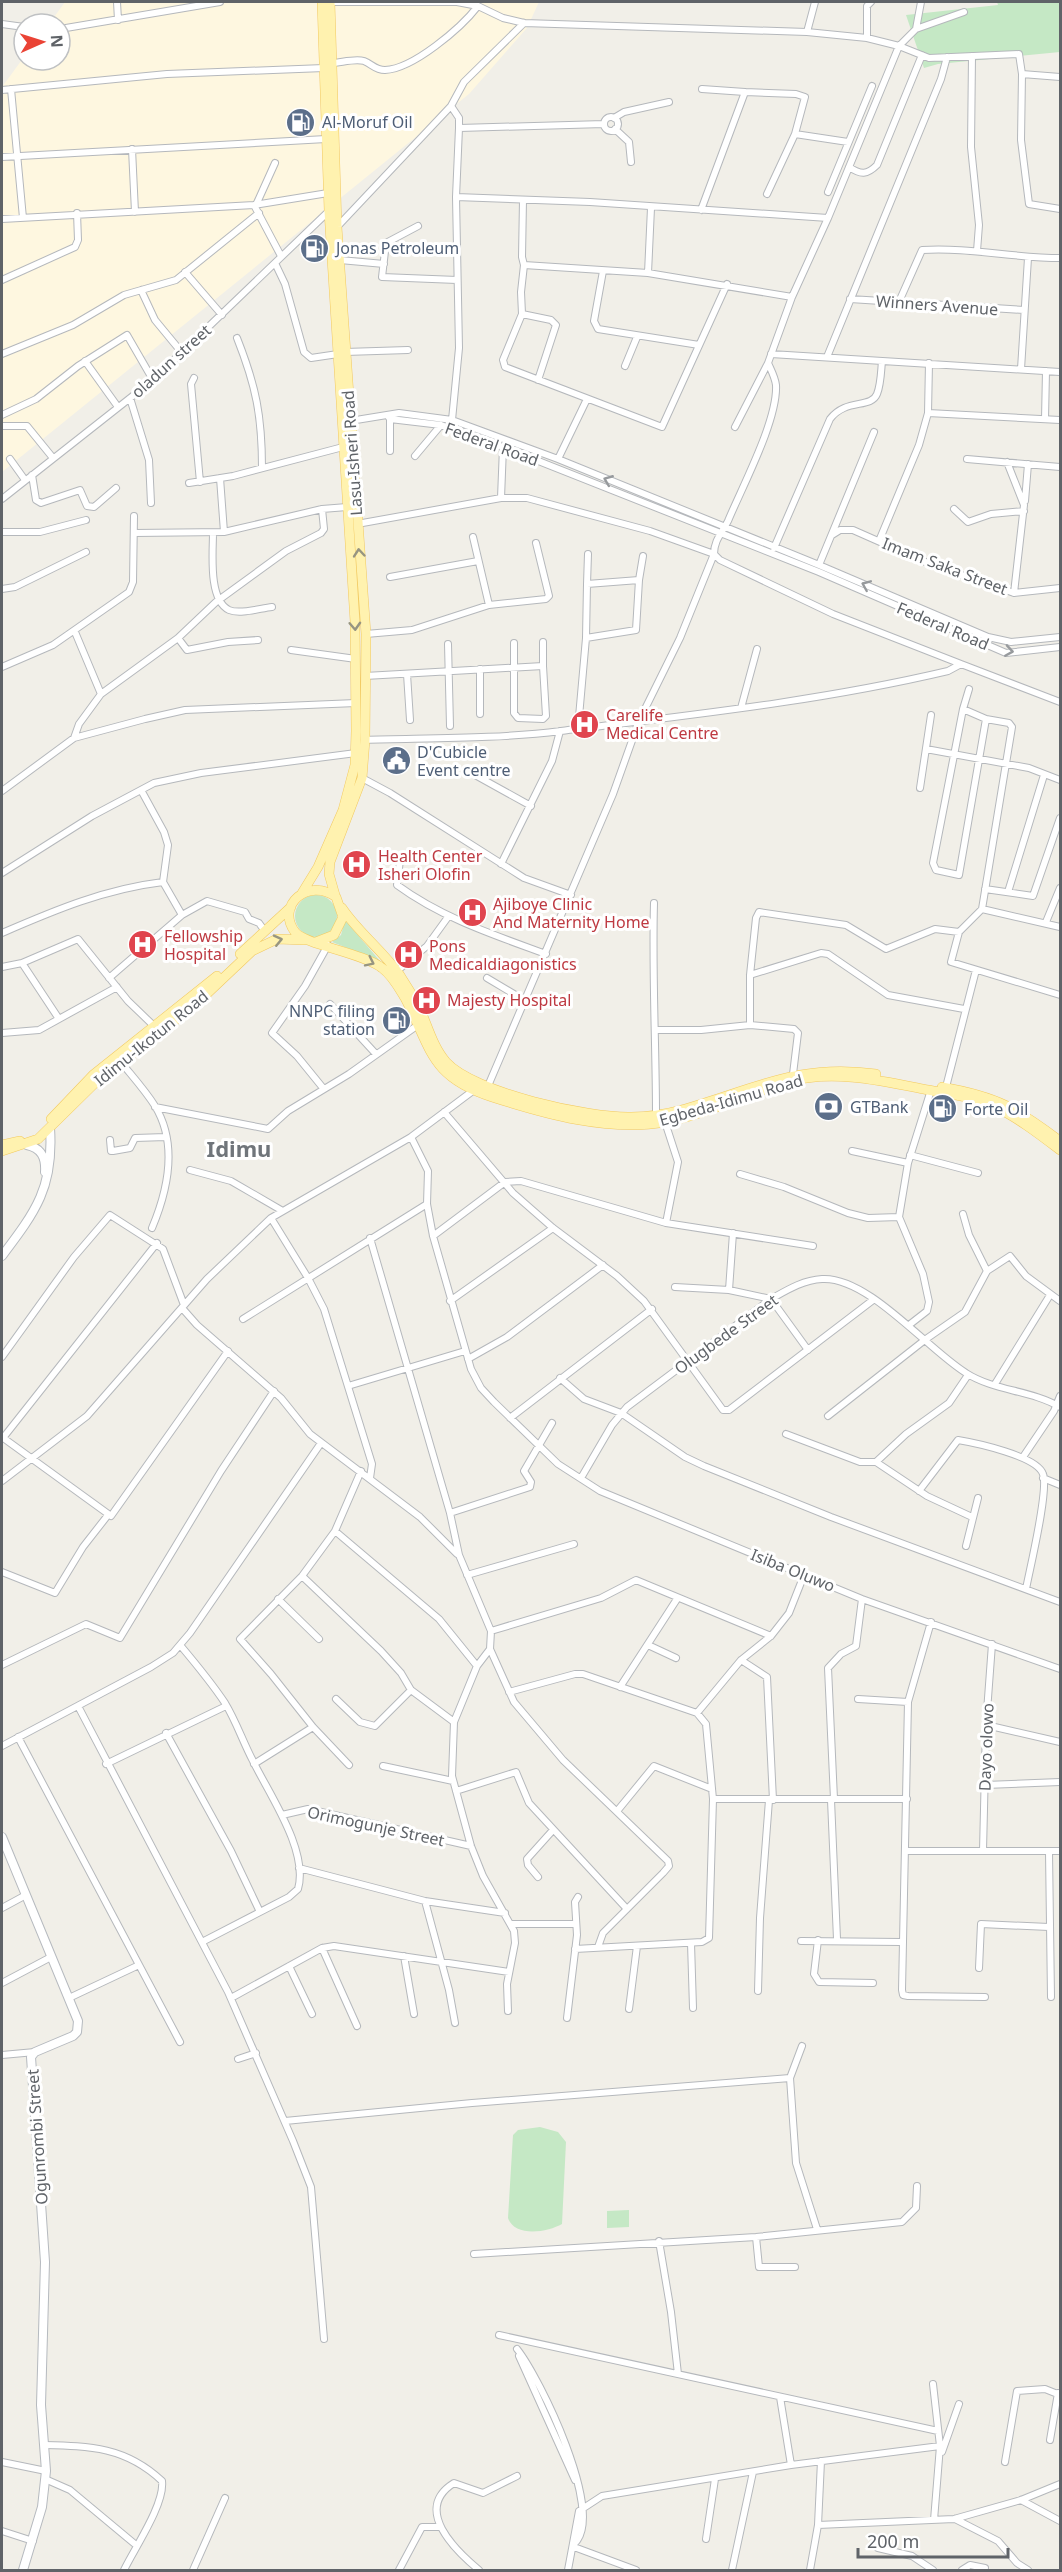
<svg xmlns="http://www.w3.org/2000/svg" width="1062" height="2572" font-family="'Noto Sans',sans-serif">
<rect width="100%" height="100%" fill="#f1efe8"/>
<path fill="#fef7e0" d="M65 2H539L527 28 469 94 2 472V87L24 57V60H60V24H49Z"/>
<path fill="#c5e8c5" d="M997 2H1060V52L938 64 924 68 906 15 998 5Z
M295 916a21 21 0 1 1 42 0a21 21 0 1 1-42 0Z
M345 920 380 961 332 942 341 935Z
M540 2127 558 2132 566 2142 562 2224C548 2232 515 2238 508 2218L513 2135 518 2130Z
M629 2210V2227L607 2228V2211Z"/>
<g fill="none" stroke-linecap="round" stroke-linejoin="round">
<defs>
<path id="street" d="M117 2 118 20
M330 2H457L478 6 503 18 524 23 807 32 867 38 899 46 828 218
M921 2 916 29 899 46 929 58 1019 54 1022 74
M2 24 24 27
M60 29 220 2
M916 29 964 12
M807 32 815 2
M867 38V6L871 2
M972 56 971 147 979 225 977 251
M332 63C340 63 355 58 364 61 372 64 375 70 385 70 413 69 461 28 478 6
M1060 77 1022 74 1021 140 1029 204 1060 209
M11 89 23 218
M702 89 745 92
M2 90 167 74 324 68
M451 106 464 82 524 23
M604 124a7 7 0 1 1 14 0a7 7 0 1 1-14 0Z
M614 118 624 112 669 102
M459 128 604 124
M615 129 629 142 631 162
M795 134 848 142
M132 149 135 212
M2 157 326 139
M849 167C861 175 867 175 877 165L922 55
M828 192 872 86
M456 197 590 202 828 218 792 297 648 273 524 265 522 257 523 200
M254 205 328 193
M256 205 275 163
M701 210 745 92 796 94 805 97 795 134 767 194
M2 219 254 205 281 256
M418 226 386 243 382 277 457 280
M337 227 451 106 459 118V128L456 197 459 348 452 420
M340 260 384 264
M275 263 285 284 304 352 311 358 338 354
M524 265 521 292 522 314 503 360 505 367 662 427 727 284
M603 271 594 321 598 329 699 345
M185 272 222 315
M648 273 651 208
M2 280 75 247 78 240 77 213
M141 290 155 320 183 354
M850 299 1024 310
M898 304 922 250C968 247 1014 258 1060 258
M522 314 551 320 556 325 538 380
M237 338C256 386 262 416 262 468
M345 352 408 350
M2 354 73 325 124 295 176 280 259 213
M771 354 1060 372
M827 357 941 79 947 57
M85 361 118 407
M625 366 637 337
M1021 369 1028 258
M194 378 191 384 200 482
M130 398 149 460 151 503
M928 413 929 363
M2 415 36 399 78 366 127 335 153 380
M388 416 390 419 441 425 503 447 819 572 1006 653 1060 647
M390 419V451
M1045 419 1046 371
M350 421 399 413 452 420 558 459 819 565 988 637 1011 642 1060 637
M2 426H27L53 458
M735 427 768 363
M415 456 441 425
M10 459 25 480
M558 459 587 399
M967 459 1060 467
M1007 462 1024 505 1014 593
M32 475 36 500 41 503 80 490 87 506 94 507 116 488
M220 478 224 532
M189 483 233 476 343 447
M501 498 503 447
M2 499 153 380 329 211
M1025 501 1028 464
M954 509 968 522 991 514 1024 511
M357 524 501 498H527L650 531 714 554 720 560 833 614 961 664 948 671C821 701 690 715 561 731 497 739 430 738 365 740
M2 532H40L86 520
M134 533 224 532 322 509 347 507
M213 533C213 552 208 600 229 610 240 615 261 608 272 607
M832 535 840 530H853L930 564 1014 593 1060 588
M473 537 489 605
M879 541 919 445 928 413 1060 420
M774 548 830 419C846 398 871 409 877 394 881 384 881 371 882 361
M819 565 874 432
M390 577 478 561
M587 584 588 554
M2 589 15 587 86 552
M75 632 101 694 178 638 216 602 286 551 321 533 324 529 322 509
M366 634 412 630 489 605 546 599 549 596 536 543
M178 638 187 650 228 642 258 640
M586 638 636 630 639 580 643 556
M448 644 450 726
M291 650 356 659
M961 664 1060 702
M543 666V642
M2 667 53 645 129 592 133 582 134 516
M407 674 410 720
M365 676C425 673 484 669 543 666L546 716 543 719 518 718 514 713V643
M741 708 757 649
M963 709 969 689
M480 714V669
M986 719 959 875 936 870 933 863 963 709 986 719 1009 723 1012 727 982 909 959 932 951 962 1060 995
M578 728 586 638 587 584 639 580
M74 738 79 724 101 694
M926 749 1029 768 1060 780
M466 770 531 806
M362 778 390 793 524 878 571 895
M920 788 931 715
M141 790 164 832 168 845 163 882 182 915
M2 791 74 738 145 719 185 710 356 703
M400 860 397 885C442 918 494 935 546 954
M501 864 552 761 560 731
M2 873 92 816 154 783 201 773 356 753
M985 889 1033 896 1060 818
M1008 892 1044 775
M654 903C652 974 656 1045 656 1116
M982 909 1060 927
M1046 922 1060 888
M2 933C55 910 105 889 163 882
M22 963 59 1019
M2 967 22 963 78 939 128 1001 154 1026
M397 971 427 946 448 917
M750 975 821 953 828 954 888 995 964 1009
M109 978 182 915 207 901 245 912 249 919 259 923 264 930
M487 978 524 1000
M330 1004 375 1053
M750 1025V975L756 918 759 912 846 925 886 949 935 929 959 932
M656 1030H701L750 1025 794 1029 798 1033 793 1074
M2 1033 39 1030 117 987
M120 1061C132 1076 145 1090 155 1106 178 1144 168 1190 152 1228
M488 1086 613 794 639 721 680 638 714 554C714 540 722 533 728 521 742 487 778 420 776 385 775 377 771 370 768 363L792 297
M946 1087 976 970
M323 1088 297 1056 272 1033 305 986 328 945
M155 1107 268 1129 288 1111 349 1074 418 1025
M444 1112 513 1193 553 1228 617 1276 644 1301 723 1410H729L873 1300
M665 1122 678 1162 666 1223
M411 1137 428 1171 427 1204 433 1236 471 1369 481 1388 494 1402 558 1464 600 1491 862 1599 1060 1669
M110 1140 111 1151H113L130 1148 135 1138 166 1137
M852 1151 908 1163
M910 1155 978 1173
M190 1170 231 1181 281 1210
M740 1174 784 1187 848 1213 868 1218 899 1217
M963 1214 969 1235 987 1271
M271 1218 308 1278 324 1309 372 1464 370 1478
M433 1236 505 1182 521 1181 666 1223 813 1246
M370 1238 450 1513 459 1555 491 1631 490 1649 514 1702 563 1760 668 1861 669 1866 663 1873 603 1933 598 1947
M675 1287 729 1290 771 1299 808 1350
M729 1290 733 1233
M450 1301 553 1228
M182 1308 197 1325 281 1398 310 1434 420 1517 457 1554
M243 1319 427 1204
M909 1325 927 1311 929 1302 923 1274 899 1217 908 1163 931 1090
M2 1357 74 1257 110 1215 163 1249 184 1305
M468 1359 507 1337 603 1265
M560 1378 584 1399 621 1413 685 1457 704 1466 831 1517 1060 1602
M995 1384 1050 1295
M348 1386 465 1351
M828 1416 926 1339 965 1312 987 1271 1010 1256 1026 1276 1060 1301
M510 1418 652 1309
M786 1434 860 1462H876L927 1496 972 1517
M2 1437 111 1516 228 1351
M3 1438 157 1243
M1023 1457 1054 1411 1060 1396
M876 1462 906 1434 949 1403 968 1375
M581 1478 612 1425 627 1407 771 1299C787 1290 803 1280 822 1279 868 1276 928 1350 966 1373 994 1391 1031 1390 1060 1407
M1043 1478 1060 1485
M2 1481 87 1416 207 1279 271 1218 411 1137 474 1090
M919 1491 958 1440C976 1443 1037 1456 1043 1474 1049 1490 1030 1568 1026 1589
M450 1513 530 1487 531 1482 524 1471 552 1423
M335 1531 439 1619 477 1666
M966 1546 978 1498
M2 1572 55 1593 83 1547 108 1515
M467 1575 574 1544
M302 1576 381 1651 401 1673 411 1690 454 1722
M278 1599 319 1639
M931 1622 908 1702 902 1990 903 1995 908 1996 985 1997
M491 1631 601 1598 636 1580 771 1636
M180 1645C196 1664 211 1682 225 1703 236 1721 243 1742 253 1761 269 1794 309 1851 298 1889L289 1897 202 1942
M648 1645 676 1658
M490 1649 477 1666 454 1722 452 1776 471 1846 483 1876 514 1931 515 1943 507 1984 508 2011
M741 1660 767 1677 773 1800
M2 1665 86 1624 120 1638 221 1471 274 1391
M620 1687 677 1599
M509 1692 575 1674H583L697 1713 706 1724 713 1799 709 1938 702 1942 575 1949
M336 1699 360 1722 375 1726 411 1690
M858 1699 908 1702
M78 1706 228 1992 293 2141 311 2187 324 2339
M697 1713 741 1660 771 1636 789 1613 804 1575
M986 1725 1060 1742
M166 1733 231 1851 260 1912
M18 1737 180 2042
M2 1746 151 1667 173 1653 190 1633 321 1443
M106 1764 226 1706
M254 1764 313 1727
M349 1765 313 1727 271 1674 240 1639 302 1576 335 1531 361 1471
M383 1766 453 1781
M985 1785 1060 1782
M456 1791 516 1772 529 1803 627 1909
M713 1799H907
M834 1799 828 1668 841 1654 856 1646 862 1599
M831 1800 837 1939
M618 1810 654 1766 712 1789
M282 1815 308 1809 471 1846
M906 1851H1060
M983 1851 986 1725 992 1644
M1049 1852 1051 1997
M299 1868 425 1901 505 1913
M538 1877 528 1865 527 1859 553 1830
M425 1901 449 1990 455 2023
M2 1908 26 1895
M511 1924H576
M818 1940 814 1974 819 1982 873 1983
M801 1941 901 1942
M691 1943 693 2008
M322 1948 357 2026
M404 1956 414 2014
M289 1966 312 2014
M979 1968 981 1924 1049 1927
M2 1983 51 1957
M758 1991 760 1918 769 1800
M69 1998 139 1965
M231 1998 322 1948 334 1946 509 1972
M629 2009 637 1946
M567 2018 577 1935 575 1902 578 1897
M802 2046 790 2078 796 2163 817 2229
M2 2055 35 2052
M238 2059 256 2053
M285 2121 472 2103 790 2078
M756 2237 759 2267H795
M659 2241 671 2312 678 2374
M474 2254 756 2237 902 2222 916 2208 917 2186
M499 2335 938 2431
M517 2349C540 2378 605 2512 575 2543
M519 2356 575 2480
M933 2384 940 2446 934 2520
M780 2397 791 2465
M1050 2440 1058 2393
M44 2445C90 2446 126 2447 162 2481 165 2504 134 2549 124 2570
M942 2452 959 2404
M2 2462 46 2471
M1005 2462 1017 2391 1045 2389 1060 2395
M45 2479 70 2490 136 2545
M1021 2500 1060 2521
M955 2519 998 2541 1017 2563 1028 2570
M818 2525 954 2519 1021 2500 1060 2484
M2 2531 33 2541
M706 2539 715 2479
M574 2547 636 2570
M878 2548 912 2556 933 2570
M193 2570 225 2498
M399 2570 422 2527H441
M479 2570C456 2551 412 2509 454 2483L483 2493 517 2476
M568 2570 579 2511 602 2496 791 2465 940 2446
M732 2570 753 2472
M810 2570 818 2525 821 2461
M962 2570 970 2565 985 2568"/>
<path id="secondary" d="M27 1145C41 1148 46 1157 45 1172
M2 1256C36 1211 54 1187 50 1128
M2 1837 78 2021 77 2032 73 2036 35 2052 31 2057 45 2262 41 2405 46 2471 42 2507 23 2570"/>
<path id="primary" d="M330 2 337 227 366 634 365 740 362 778 330 862 329 874 335 895
M302 893 318 867 343 810 355 765 356 731 355 622 329 211 322 2
M342 908C358 932 382 950 399 974 406 985 414 997 420 1009 428 1027 433 1047 446 1062 474 1093 589 1118 631 1117 650 1117 667 1114 685 1109 755 1089 799 1063 876 1074
M316 942 334 935 343 917 336 897C309 877 275 905 295 932 305 945 363 953 382 968 392 975 399 988 405 998 432 1049 429 1076 492 1097 545 1114 608 1132 665 1122 706 1115 746 1093 787 1082 833 1069 883 1081 928 1090 950 1094 973 1097 993 1106 1017 1117 1039 1134 1060 1150
M240 954 291 907
M942 1087C998 1097 1016 1108 1060 1141
M51 1119 93 1075 217 976
M2 1145 20 1141
M2 1151 38 1139 97 1081 196 1004 252 951 277 939 304 940"/>
</defs>
<use href="#street" stroke="#b5b8bc" stroke-width="8"/>
<use href="#secondary" stroke="#b6babf" stroke-width="10"/>
<use href="#primary" stroke="#f2c960" stroke-width="10"/>
<use href="#street" stroke="#fff" stroke-width="6"/>
<use href="#secondary" stroke="#fff" stroke-width="8"/>
<use href="#primary" stroke="#fff2af" stroke-width="9"/>
</g>
<defs><path id="oneway-chevron" d="M-2-3.5L2.5 0L-2 3.5" fill="none" stroke-width="1.6" stroke-linecap="round" stroke-linejoin="round" transform="scale(1.5)"/></defs>
<g stroke="#979a9d">
<use href="#oneway-chevron" transform="translate(608 480) rotate(-158)"/>
<use href="#oneway-chevron" transform="translate(866 585) rotate(-157)"/>
<use href="#oneway-chevron" transform="translate(1009 651) rotate(9)"/>
</g>
<g stroke="#979581">
<use href="#oneway-chevron" transform="translate(359 553) rotate(-95)"/>
<use href="#oneway-chevron" transform="translate(355 626) rotate(87)"/>
<use href="#oneway-chevron" transform="translate(278 940) rotate(-13)"/>
<use href="#oneway-chevron" transform="translate(370 962) rotate(26)"/>
</g>
<defs>
<symbol id="fuel-disc" viewBox="-11 -11 22 22"><circle r="9.5" fill="#5c6f8a" stroke="#fff"/><path d="M-5.5-6h7V0h2V4h1.3V-2.5L3-4.5l.8-.8L6-3V5H2.5V1h-1V6h-7ZM-4.2-4.7v3.2H.2V-4.7Z" fill="#fff"/></symbol>
<symbol id="hospital-disc" viewBox="-11 -11 22 22"><circle r="9.5" fill="#e0444e" stroke="#fff"/><path d="M-5-5h3v3.5h4V-5h3V5h-3V1.5h-4V5h-3Z" fill="#fff"/></symbol>
<symbol id="civic-disc" viewBox="-11 -11 22 22"><circle r="9.5" fill="#5c6f8a" stroke="#fff"/><path d="M-.6-6.5H3V-4.5H.6V-3L4-1V1h2V6H-6V1h2V-1L-.6-3ZM-1.2 2.5V6h2.4V2.5Z" fill="#fff"/></symbol>
<symbol id="bank-disc" viewBox="-11 -11 22 22"><circle r="9.5" fill="#5c6f8a" stroke="#fff"/><path d="M-6-4H6V4H-6ZM0-2.3a2.3 2.3 0 1 0 0 4.6a2.3 2.3 0 1 0 0-4.6Z" fill="#fff"/></symbol>
</defs>
<g fill-rule="evenodd">
<use href="#fuel-disc" x="284" y="106" width="33" height="33"/>
<use href="#fuel-disc" x="298" y="232" width="33" height="33"/>
<use href="#hospital-disc" x="568" y="708" width="33" height="33"/>
<use href="#civic-disc" x="380" y="744" width="33" height="33"/>
<use href="#hospital-disc" x="340" y="848" width="33" height="33"/>
<use href="#hospital-disc" x="456" y="896" width="33" height="33"/>
<use href="#hospital-disc" x="126" y="928" width="33" height="33"/>
<use href="#hospital-disc" x="392" y="938" width="33" height="33"/>
<use href="#hospital-disc" x="410" y="984" width="33" height="33"/>
<use href="#fuel-disc" x="380" y="1004" width="33" height="33"/>
<use href="#bank-disc" x="812" y="1090" width="33" height="33"/>
<use href="#fuel-disc" x="926" y="1092" width="33" height="33"/>
</g>
<g text-anchor="middle" dominant-baseline="central" stroke-width="6" stroke-linejoin="round" paint-order="stroke">
<g font-size="16" fill="#4e5e75" stroke="#fff" text-anchor="start">
<text x="322" y="122">Al-Moruf Oil</text>
<text x="336" y="248">Jonas Petroleum</text>
<text x="417" y="752">D'Cubicle<tspan x="417" dy="18">Event centre</tspan></text>
<text x="375" y="1011" text-anchor="end">NNPC filing<tspan x="375" dy="18">station</tspan></text>
<text x="850" y="1107">GTBank</text>
<text x="964" y="1109">Forte Oil</text>
</g>
<g font-size="16" fill="#5f6368" stroke="#fff">
<text transform="translate(937 305) rotate(4)">Winners Avenue</text>
<text transform="translate(171 361) rotate(-42)">oladun street</text>
<text transform="translate(492 444) rotate(20)">Federal Road</text>
<text transform="translate(352 453) rotate(-94)">Lasu-Isheri Road</text>
<text transform="translate(945 566) rotate(21)">Imam Saka Street</text>
<text transform="translate(943 626) rotate(23)">Federal Road</text>
<text transform="translate(151 1038) rotate(-39)">Idimu-Ikotun Road</text>
<text transform="translate(731 1100) rotate(-16)">Egbeda-Idimu Road</text>
<text transform="translate(726 1334) rotate(-36)">Olugbede Street</text>
<text transform="translate(793 1570) rotate(22)">Isiba Oluwo</text>
<text transform="translate(986 1747) rotate(-88)">Dayo olowo</text>
<text transform="translate(376 1826) rotate(12)">Orimogunje Street</text>
<text transform="translate(37 2137) rotate(-94)">Ogunrombi Street</text>
</g>
<g font-size="16" fill="#be3a42" stroke="#fff" text-anchor="start">
<text x="606" y="715">Carelife<tspan x="606" dy="18">Medical Centre</tspan></text>
<text x="378" y="856">Health Center<tspan x="378" dy="18">Isheri Olofin</tspan></text>
<text x="493" y="904">Ajiboye Clinic<tspan x="493" dy="18">And Maternity Home</tspan></text>
<text x="164" y="936">Fellowship<tspan x="164" dy="18">Hospital</tspan></text>
<text x="429" y="946">Pons<tspan x="429" dy="18">Medicaldiagonistics</tspan></text>
<text x="447" y="1000">Majesty Hospital</text>
</g>
<g font-size="22" font-weight="bold" fill="#70757a" stroke="#fff">
<text x="239" y="1148">Idimu</text>
</g>
</g>
<rect width="1062" height="2572" fill="none" stroke="#5f6368" stroke-width="6"/>
<g transform="translate(42 42) rotate(87)"><circle r="28" fill="#ffffff" stroke="#bfc1c3" stroke-width="1.5"/>
<path d="M0-4.5L10 22L0 15L-10 22Z" fill="#ea4335"/>
<text y="-9" font-size="16" font-weight="bold" text-anchor="middle" fill="#5f6368">N</text>
</g>
<path d="M858 2548v9h150v-9" fill="none" stroke="#5f6368" stroke-width="3"/>
<text x="867" y="2548" font-size="18" fill="#5f6368" stroke="#ffffff" stroke-width="4.5" paint-order="stroke">200 m</text>
</svg>
